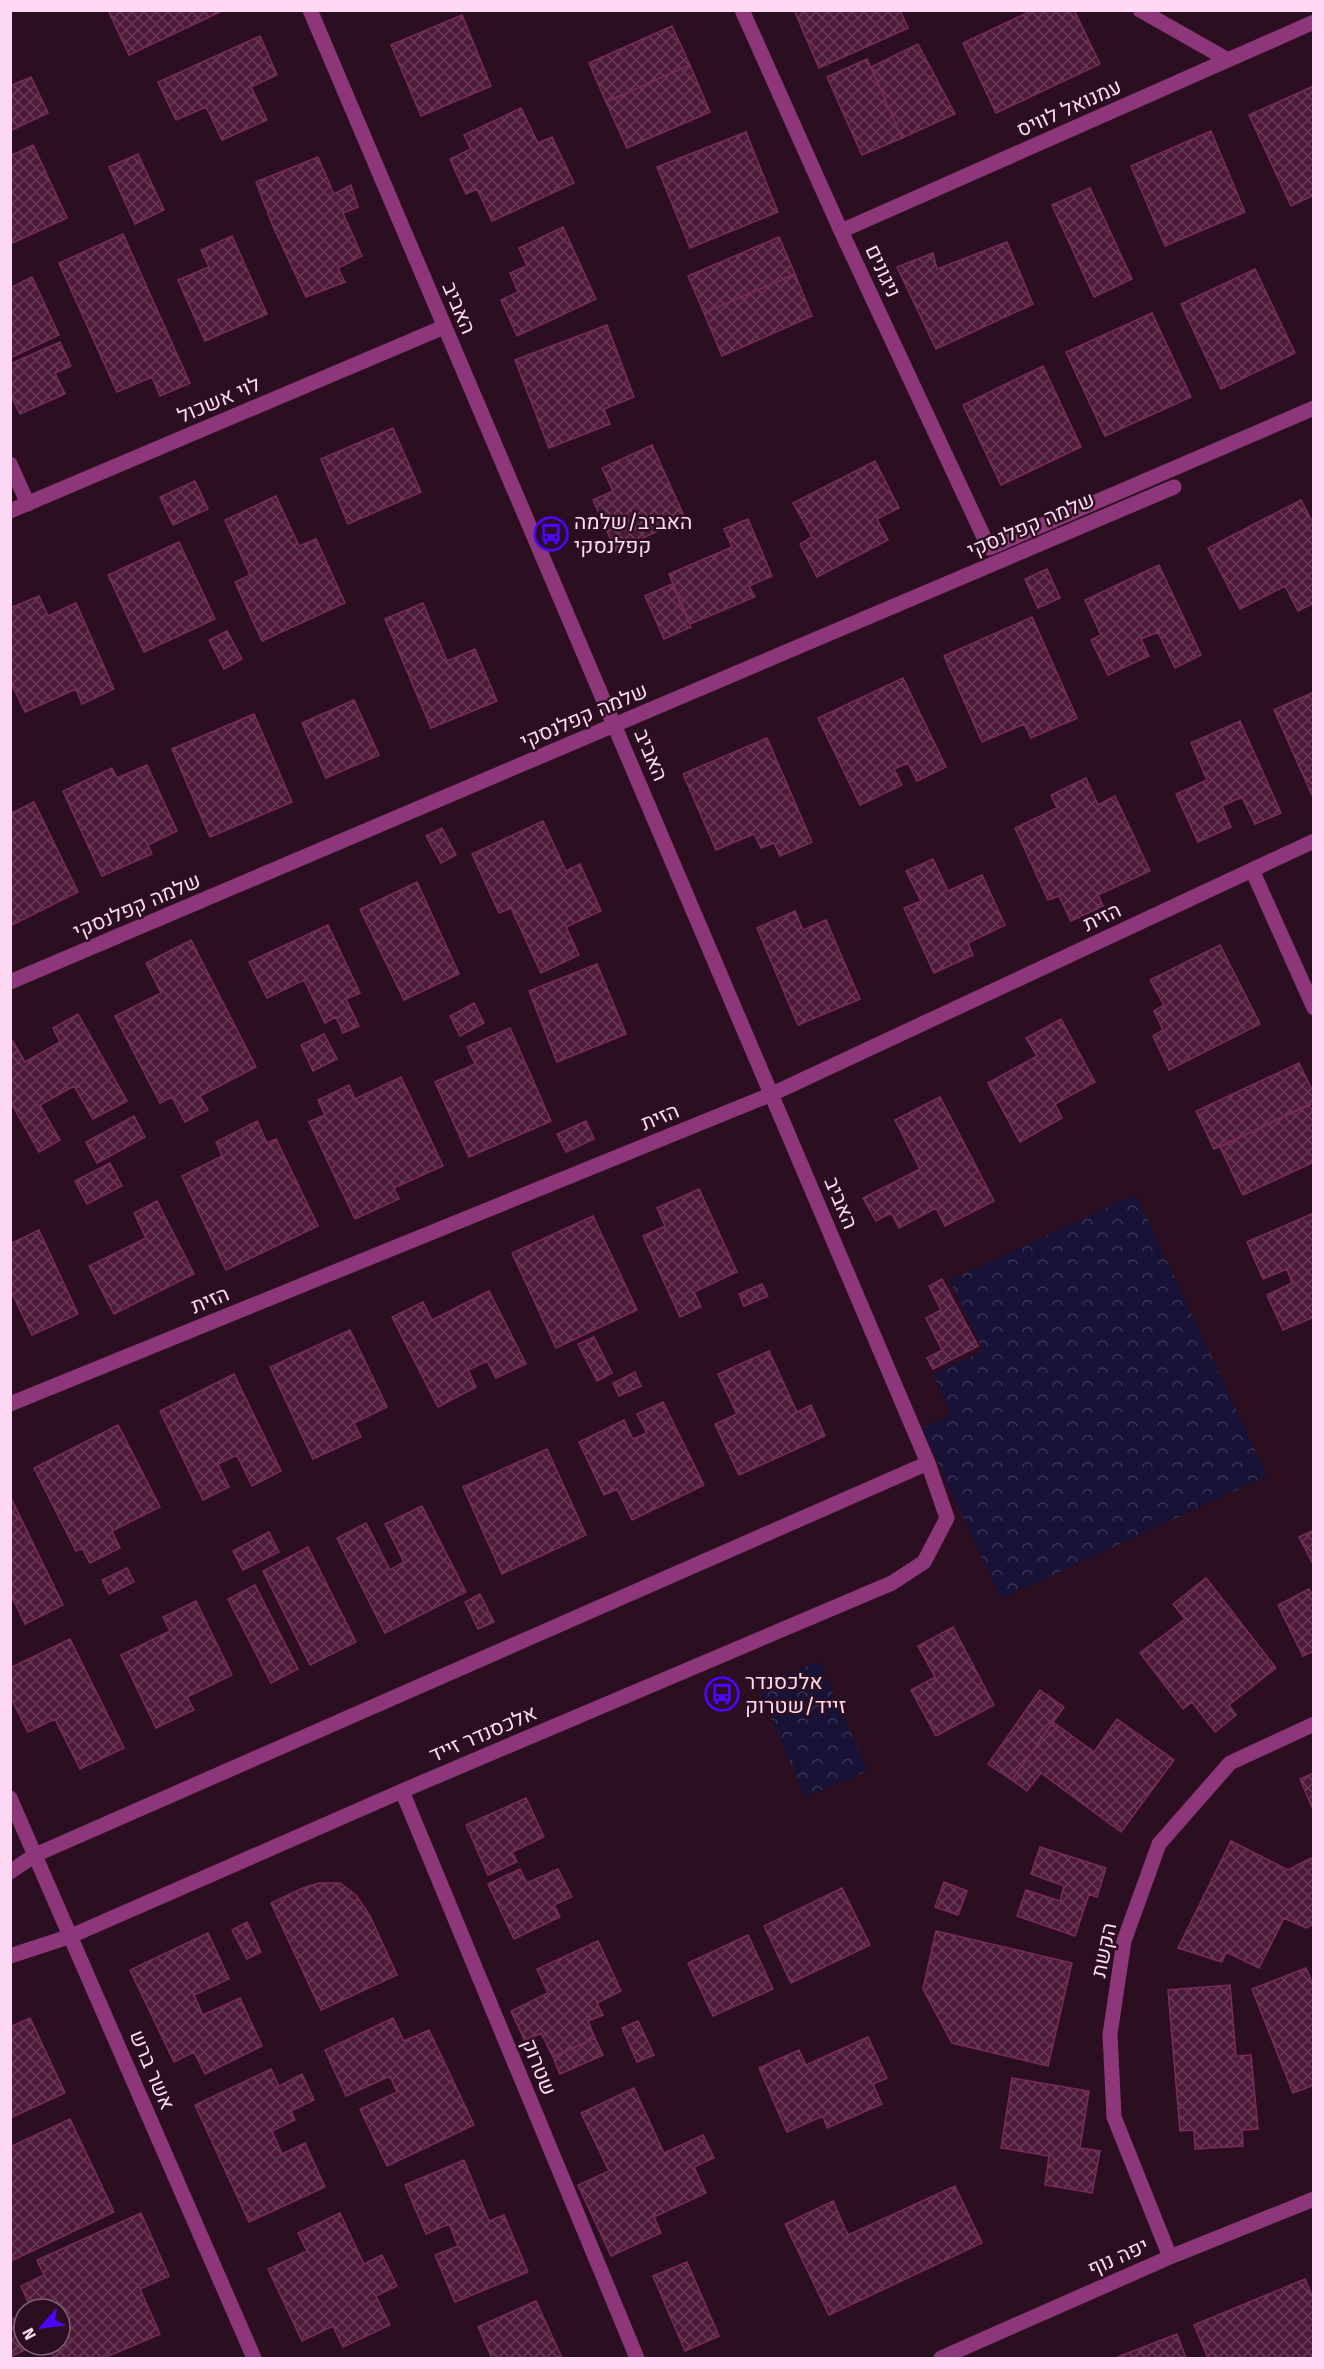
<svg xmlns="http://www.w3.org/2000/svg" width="1324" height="2369" font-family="'Fira Sans',Heebo,sans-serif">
<defs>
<pattern id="forest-crowns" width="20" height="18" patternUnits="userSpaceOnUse" patternTransform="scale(1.5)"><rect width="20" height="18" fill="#171236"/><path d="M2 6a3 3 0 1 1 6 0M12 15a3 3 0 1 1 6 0" fill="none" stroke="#3a3454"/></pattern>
<pattern id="building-cross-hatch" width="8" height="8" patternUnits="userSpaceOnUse" patternTransform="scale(1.5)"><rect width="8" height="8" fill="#4e1a39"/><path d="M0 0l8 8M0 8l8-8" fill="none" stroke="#693b56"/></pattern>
</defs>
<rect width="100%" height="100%" fill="#2b0f21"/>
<path fill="url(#forest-crowns)" d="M1136 1194 1267 1476 1001 1599 922 1428 951 1414 933 1374 983 1351 950 1280Z
M819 1661 868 1771 805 1797 758 1686Z"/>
<path fill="url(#building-cross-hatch)" stroke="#7b2a5c" stroke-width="1.5" d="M108 10H224L129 55Z
M794 10H900L908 28 819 68Z
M1033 10H1074L1100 64 996 113 963 43Z
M462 15 491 86 421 116 391 45Z
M672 26 690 65 606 102 589 63Z
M260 36 277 75 251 87 267 120 222 140 206 107 176 120 158 82Z
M918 44 955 114 902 138 871 67Z
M867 59 902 138 862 155 827 77Z
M690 65 710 112 627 148 606 102Z
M31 77 48 113 10 131V86Z
M1314 86V195L1291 206 1249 115Z
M521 108 538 143 552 137 574 183 492 221 477 189 466 194 450 159 471 149 464 135Z
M1211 131 1245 212 1165 246 1131 166Z
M746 132 778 212 690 248 657 167Z
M33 145 67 218 10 244V156Z
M138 154 164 210 135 224 109 167Z
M318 157 334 194 351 185 358 207 343 213 362 256 338 268 345 282 306 297 272 224 256 182Z
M1090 188 1132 279 1094 297 1052 205Z
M563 227 596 299 517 336 501 300 518 292 510 273 527 266 519 248Z
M123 234 190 383 160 396 152 377 117 392 59 263Z
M232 236 267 314 205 341 178 280 209 267 201 250Z
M779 237 795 274 704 313 688 276Z
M1007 242 1033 304 936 349 897 267 933 253 937 269Z
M1255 269 1295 353 1221 389 1181 304Z
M795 274 812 316 722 356 704 313Z
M32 277 59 335 10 358V288Z
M1152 313 1191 397 1105 436 1066 352Z
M607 325 634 397 604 409 610 424 549 448 515 360Z
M60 342 71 366 55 373 65 394 20 414 10 394V364Z
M1043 366 1081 447 1001 485 963 405Z
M393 428 421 492 348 524 321 459Z
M652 445 685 518 616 551 593 500 613 491 602 468Z
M875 461 899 508 877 519 888 540 817 577 800 544 812 537 793 503Z
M195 481 208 509 173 525 160 497Z
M276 496 299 546 316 539 345 603 262 641 235 582 250 575 225 520Z
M1301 500 1314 525V603L1298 611 1285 586 1240 609 1208 548Z
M748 519 772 576 749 586 755 597 690 624 669 574 732 547 724 529Z
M179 542 215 619 144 652 108 575Z
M1159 565 1201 655 1175 668 1158 632 1141 639 1149 656 1108 675 1091 640 1101 635 1085 600Z
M1047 569 1060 598 1038 608 1025 579Z
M672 584 691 627 664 639 645 596Z
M39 596 48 616 76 603 114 689 82 704 76 689 25 712 10 681V608Z
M423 603 447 661 475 649 497 701 431 728 385 619Z
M1032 617 1077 718 1031 738 1024 724 982 742 944 656Z
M227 631 242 659 224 669 209 640Z
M903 678 946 767 917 781 908 763 894 769 902 785 860 805 818 718Z
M1314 692V795H1312L1274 710Z
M354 700 379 755 326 778 302 723Z
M254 714 292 802 210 837 172 749Z
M1240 721 1281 813 1255 824 1242 797 1222 806 1231 827 1198 842 1176 794 1207 780 1191 743Z
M767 738 812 842 780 856 774 843 761 848 754 834 716 850 683 774Z
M147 765 177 831 148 845 152 854 102 876 63 791 112 768 117 778Z
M1086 778 1098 805 1115 796 1150 871 1098 895 1103 906 1071 921 1059 896 1048 900 1015 828 1057 808 1051 795Z
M34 802 78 892 10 926V814Z
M543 821 566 871 580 864 601 911 566 927 579 955 541 973 511 908 499 913 472 854Z
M442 828 456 855 441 863 426 836Z
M933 859 948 891 982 875 1005 925 968 943 973 955 934 973 904 908 921 901 906 871Z
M417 882 459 974 404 1000 360 909Z
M795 911 803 930 826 920 860 999 798 1025 757 928Z
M328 925 360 993 346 999 359 1026 343 1033 336 1017 325 1023 304 980 267 998 249 962Z
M191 940 256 1067 200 1096 208 1110 185 1122 172 1097 160 1103 115 1016 161 993 146 963Z
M1220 945 1260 1024 1169 1070 1153 1036 1163 1030 1154 1011 1164 1005 1150 980Z
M597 964 626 1034 557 1062 529 991Z
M474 1003 484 1023 460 1036 450 1016Z
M78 1014 127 1101 93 1119 74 1086 40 1105 60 1140 39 1152 10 1101V1041L12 1040 25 1062 60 1042 53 1028Z
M1061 1019 1095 1082 1055 1104 1062 1118 1020 1142 988 1083 1037 1056 1026 1038Z
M510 1028 551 1121 469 1157 435 1082 475 1064 467 1047Z
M324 1034 337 1059 313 1071 301 1045Z
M1299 1063 1314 1094V1103L1214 1149 1196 1111Z
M401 1077 443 1166 394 1188 399 1199 355 1219 309 1122 325 1115 318 1100 349 1085 355 1099Z
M940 1097 994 1201 945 1226 936 1208 899 1228 891 1213 876 1221 863 1198 920 1169 895 1120Z
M1309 1104 1314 1114V1162L1243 1195 1220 1147Z
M134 1116 145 1137 97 1163 86 1142Z
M257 1121 267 1143 276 1139 318 1226 226 1270 182 1176 222 1156 216 1142Z
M586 1121 594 1139 566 1152 557 1134Z
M110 1163 122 1186 87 1204 75 1181Z
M699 1189 737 1272 694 1292 701 1307 680 1317 643 1236 665 1226 657 1208Z
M157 1201 194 1274 114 1314 89 1266 146 1238 134 1213Z
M1314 1213V1317L1283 1330 1267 1295 1292 1283 1287 1269 1263 1279 1247 1242Z
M593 1216 637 1310 556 1348 512 1253Z
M39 1230 78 1314 32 1335 10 1289V1244Z
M942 1279 978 1346 933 1369 927 1358 942 1350 926 1318 941 1310 929 1286Z
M762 1284 768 1296 744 1306 739 1294Z
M489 1291 526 1364 496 1378 487 1361 468 1370 476 1387 438 1407 392 1317 423 1302 432 1320Z
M350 1330 387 1407 354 1423 361 1437 313 1459 270 1367Z
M594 1337 612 1373 597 1381 578 1344Z
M769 1351 797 1412 811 1405 825 1436 739 1475 715 1424 737 1414 718 1374Z
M635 1372 641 1386 619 1396 613 1383Z
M234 1374 281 1471 252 1486 237 1455 218 1464 229 1487 203 1500 160 1411Z
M663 1402 704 1485 632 1520 617 1489 604 1495 579 1442 624 1420 633 1439 647 1433 637 1414Z
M118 1425 160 1507 112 1531 120 1548 90 1563 82 1548 76 1551 34 1468Z
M547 1449 586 1535 502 1574 463 1487Z
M10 1496 63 1605 25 1624 10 1593Z
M422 1506 466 1592 385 1633 337 1538 366 1523 390 1570 404 1562 385 1524Z
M1314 1530V1566L1299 1537Z
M269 1532 279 1552 243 1570 233 1551Z
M308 1547 356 1642 310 1665 263 1571Z
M127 1568 134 1582 109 1594 102 1580Z
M1206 1578 1276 1668 1229 1705 1236 1715 1215 1732 1192 1702 1183 1709 1140 1653 1185 1619 1173 1604Z
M255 1585 298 1669 271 1683 228 1599Z
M1309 1589 1314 1598V1651L1303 1656 1278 1605Z
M480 1594 494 1622 478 1629 465 1602Z
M196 1601 232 1675 187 1697 194 1710 156 1728 121 1655 170 1631 163 1617Z
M953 1627 994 1705 936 1736 911 1690 935 1677 918 1646Z
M70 1639 124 1748 80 1769 55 1719 28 1732 10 1696V1668Z
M1040 1690 1064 1707 1012 1780 988 1764Z
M1117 1719 1174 1760 1121 1832 1041 1773 1027 1791 1012 1780 1053 1722 1094 1752Z
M1314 1773V1812L1300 1779Z
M526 1798 544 1837 512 1852 517 1862 488 1875 466 1825Z
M1231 1841 1288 1870 1311 1858 1314 1863V1924L1306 1928 1284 1918 1259 1968 1226 1952 1222 1962 1178 1948Z
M1040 1847 1106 1868 1097 1897 1089 1894 1075 1936 1017 1916 1026 1890 1060 1901 1064 1886 1031 1874Z
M520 1869 527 1883 558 1869 572 1897 554 1905 560 1917 514 1939 488 1884Z
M944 1882 967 1891 958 1915 935 1907Z
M319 1883H340L356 1895 370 1916 397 1975 321 2010 271 1903 303 1888Z
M842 1888 870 1945 791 1983 764 1926Z
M247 1922 261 1952 247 1959 232 1930Z
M936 1931 1072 1963 1048 2066 952 2043 923 1989Z
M208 1933 229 1979 194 1995 203 2015 240 1998 262 2046 205 2074 194 2052 174 2062 130 1970Z
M748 1935 773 1989 713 2016 688 1963Z
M598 1941 621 1991 597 2003 603 2015 588 2021 595 2038 553 2057 541 2033 525 2041 511 2011 548 1993 537 1969Z
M1306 1968 1314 1987V2085L1293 2093 1252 1989Z
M1230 1985 1236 2056 1251 2055 1258 2129 1242 2130 1243 2146 1195 2149 1194 2130 1180 2131 1168 1990Z
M30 2018 65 2093 10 2118V2027Z
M393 2018 404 2041 429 2030 474 2125 387 2166 360 2109 397 2092 390 2076 346 2096 325 2050Z
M638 2021 654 2055 637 2062 622 2028Z
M868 2037 887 2078 873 2084 882 2104 827 2128 823 2116 787 2132 759 2068 799 2050 806 2065Z
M595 2038 603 2055 560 2074 553 2057Z
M271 2069 279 2086 302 2074 314 2100 291 2111 295 2120 272 2131 282 2154 305 2143 325 2187 249 2222 195 2105Z
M1012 2078 1089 2091 1080 2148 1100 2151 1092 2193 1045 2185 1049 2156 1001 2148Z
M634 2088 664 2153 703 2135 714 2158 694 2167 706 2193 654 2217 661 2233 611 2256 578 2185 609 2171 581 2113Z
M70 2119 114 2212 11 2261 10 2147Z
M464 2160 489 2221 504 2215 528 2272 455 2302 435 2255 458 2246 449 2224 426 2234 405 2185Z
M955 2186 982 2243 829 2315 785 2224 833 2201 848 2235Z
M141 2213 169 2276 140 2289 160 2334 104 2358H54L47 2345H60V2309H31L21 2286 44 2275 37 2260Z
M340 2213 364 2264 382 2255 397 2286 376 2296 390 2325 343 2347 333 2326 302 2341 268 2269 307 2251 298 2233Z
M687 2262 719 2336 685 2351 653 2276Z
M1305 2279 1314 2300V2358H1208L1194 2325Z
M536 2301 562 2358H492L478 2327Z
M13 2318 27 2349 10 2357V2319Z
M1177 2334 1186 2358H1115Z"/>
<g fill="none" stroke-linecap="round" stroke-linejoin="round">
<path stroke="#8d377a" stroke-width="15" d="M742 10 841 231 989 548 1314 408
M1140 10 1228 60
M841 231 1314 22
M10 464 28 504
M10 511 444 327
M1252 870 1314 1008
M10 982 1174 487
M10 1404 772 1094 1314 841
M402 1791 637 2358
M10 1798 254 2358
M10 1872 35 1855 928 1463
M10 1956 71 1936 402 1791 892 1583 924 1562 947 1518 928 1463 310 10
M1170 2257 1114 2117 1110 2034 1124 1941 1159 1844 1230 1763 1314 1724
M941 2358 1170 2257 1314 2199"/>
</g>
<defs>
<symbol id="bus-ring" viewBox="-11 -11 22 22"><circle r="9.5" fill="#2b0f21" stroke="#4d05ff" stroke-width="1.5"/><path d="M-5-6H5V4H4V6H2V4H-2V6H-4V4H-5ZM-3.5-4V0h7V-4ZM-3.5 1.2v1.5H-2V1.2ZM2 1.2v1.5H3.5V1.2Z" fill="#4d05ff"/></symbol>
</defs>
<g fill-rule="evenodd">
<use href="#bus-ring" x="532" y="515" width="38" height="38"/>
<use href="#bus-ring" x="703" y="1675" width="38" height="38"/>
</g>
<g text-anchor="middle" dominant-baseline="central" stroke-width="5" stroke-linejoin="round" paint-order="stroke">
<g font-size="21" fill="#ffd9f4" stroke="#2b0f21">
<text transform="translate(1069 108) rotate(-24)">עמנואל לוויס</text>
<text transform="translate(883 271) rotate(65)">ניגונים</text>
<text transform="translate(459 308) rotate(67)">האביב</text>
<text transform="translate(219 400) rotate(-23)">לוי אשכול</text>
<text transform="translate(1031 525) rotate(-23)">שלמה קפלנסקי</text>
<text transform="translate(584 716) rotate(-23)">שלמה קפלנסקי</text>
<text transform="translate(651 755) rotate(67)">האביב</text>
<text transform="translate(137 906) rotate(-23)">שלמה קפלנסקי</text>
<text transform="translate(1102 917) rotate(-25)">הזית</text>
<text transform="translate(660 1117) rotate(-22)">הזית</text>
<text transform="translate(841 1203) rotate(67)">האביב</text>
<text transform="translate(210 1300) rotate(-22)">הזית</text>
<text transform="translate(483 1734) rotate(-23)">אלכסנדר זייד</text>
<text transform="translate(1104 1950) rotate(-78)">הקשת</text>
<text transform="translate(539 2067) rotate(68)">שטרוק</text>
<text transform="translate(152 2070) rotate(67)">אשר ברש</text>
<text transform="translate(1118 2257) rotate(-24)">יפה נוף</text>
</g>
<g font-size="21" fill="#ffd9f4" stroke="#2b0f21" text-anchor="start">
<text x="574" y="522">האביב/שלמה<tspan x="574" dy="24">קפלנסקי</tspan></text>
<text x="745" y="1682">אלכסנדר<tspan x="745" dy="24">זייד/שטרוק</tspan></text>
</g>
</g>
<rect width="1324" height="2369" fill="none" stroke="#ffd9f4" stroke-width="24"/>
<g transform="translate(42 2327) rotate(242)"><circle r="28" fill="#2b0f21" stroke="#806075" stroke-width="1.5"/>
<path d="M0-4.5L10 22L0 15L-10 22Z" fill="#4d05ff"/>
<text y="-9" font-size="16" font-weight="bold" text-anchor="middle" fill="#ffd9f4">N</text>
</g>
</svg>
